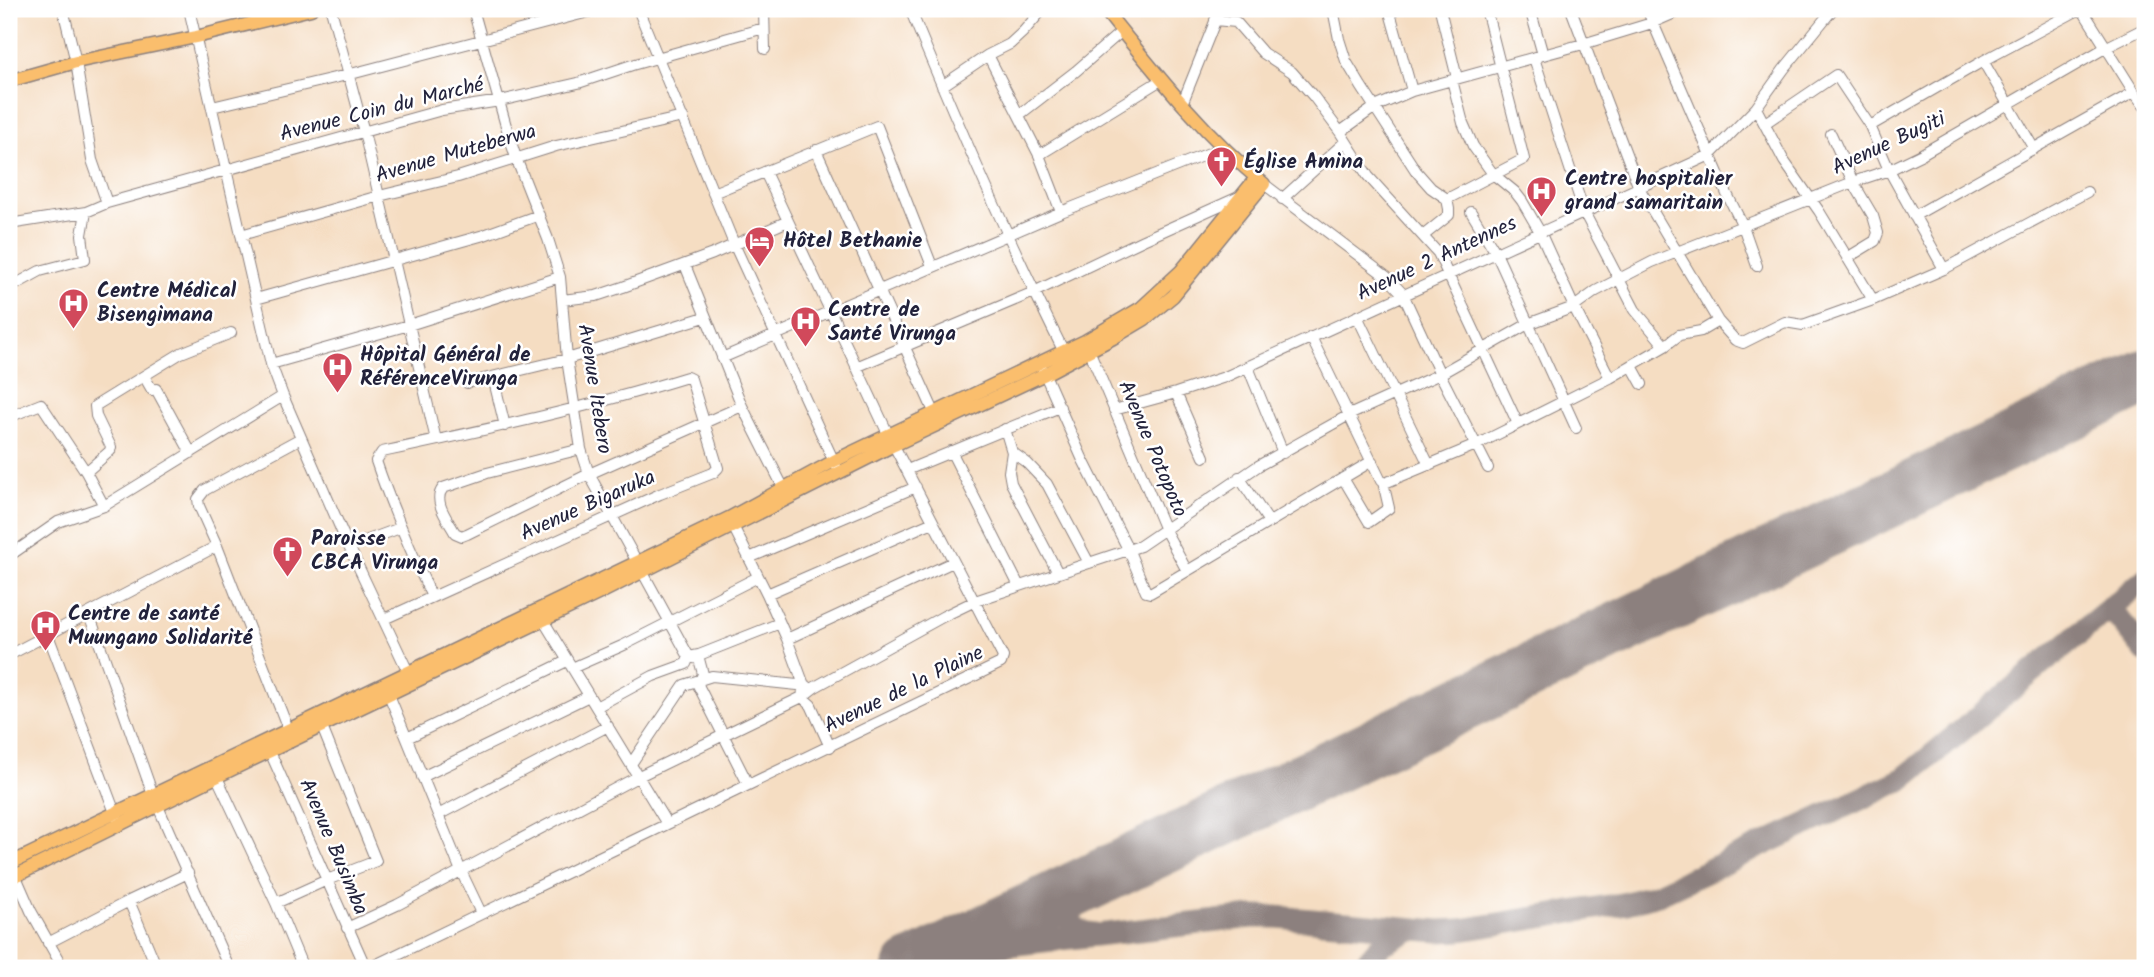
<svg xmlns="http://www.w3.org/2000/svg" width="2154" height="977" font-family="Kalam,sans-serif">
<rect width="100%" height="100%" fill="#fff"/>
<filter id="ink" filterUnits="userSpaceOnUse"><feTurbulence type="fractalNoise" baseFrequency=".0143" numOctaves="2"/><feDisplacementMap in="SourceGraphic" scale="14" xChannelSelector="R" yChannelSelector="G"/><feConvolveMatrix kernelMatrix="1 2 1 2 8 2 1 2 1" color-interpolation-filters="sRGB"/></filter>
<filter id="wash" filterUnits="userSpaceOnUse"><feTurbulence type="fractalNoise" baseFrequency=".00686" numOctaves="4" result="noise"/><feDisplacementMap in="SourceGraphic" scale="28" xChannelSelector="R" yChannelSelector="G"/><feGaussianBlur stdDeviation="1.57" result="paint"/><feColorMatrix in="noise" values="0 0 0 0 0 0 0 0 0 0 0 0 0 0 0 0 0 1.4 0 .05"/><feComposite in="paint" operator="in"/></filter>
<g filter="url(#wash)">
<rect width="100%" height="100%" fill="#f5ddc2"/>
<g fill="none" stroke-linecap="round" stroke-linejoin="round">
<path stroke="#8c807e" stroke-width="23" d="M2110 608 2145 651
M1078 888C1061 909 1064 931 1095 934
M936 956 958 951 1252 917H1277L1439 931 1461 930 1627 903 1658 894 1903 779 2145 579
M1361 968 1381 945 1411 929"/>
<path stroke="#8c807e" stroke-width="56" d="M911 968 2145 377"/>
</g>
</g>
<g filter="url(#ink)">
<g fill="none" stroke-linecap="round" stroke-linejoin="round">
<defs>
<path id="minor" d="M63 9 76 62 92 160 107 203
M189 9 271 364 283 396 343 534 410 676
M331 9 364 132 436 440
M473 9 506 126 516 158 548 239 560 277 567 359 581 449 589 474 689 657 699 659 703 674 698 685 748 784
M638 9 734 244 836 466
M764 9 765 49
M910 9C958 125 1008 240 1064 352
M1333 9 1339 39 1346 61 1361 86 1416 171 1431 188 1447 199 1449 209V215L1423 236
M1389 9 1412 91
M1440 9 1457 78
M1530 9 1543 55
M1571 9 1639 188 1718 321 1735 340 1743 343 1785 322 1803 325 1873 300
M1647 9 1727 194 1743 226 1757 266
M2082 9 2134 92 2145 107
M1215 20 1236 22 1263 53 1292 72 1314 97 1340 132 1368 176 1438 253 1518 424
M988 55 1039 155 1061 212
M1534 58 1584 212 1635 310 1665 346
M1983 61 2034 149
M1452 80 1463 123 1473 146 1493 174 1515 192 1522 201 1540 232 1574 307 1610 378
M942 86 988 55 1010 44 1023 32 1043 9
M1182 104 1220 9
M212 107 347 75 600 9
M1756 108 1784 161 1819 211 1873 300 1944 269
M1019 115 1076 71 1122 31
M1765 123 1836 75 1870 126 1889 170 1944 269 2087 192
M1870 126 1983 61 2080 9
M1340 132 1375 107 1412 91 1583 44 1652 23 1684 9
M1831 134 1853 182 1873 216 1878 233 1875 241 1847 258
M816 150 935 414
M1039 155 1161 80
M1264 184 1387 277 1403 294 1440 374 1488 468
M713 193 877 126 932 266
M1282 199 1345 142
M1447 199 1524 159 1486 9
M1471 212 1496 253 1576 428
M1914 216 2134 92
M9 224 86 212 107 203 442 110 500 101 578 83 632 65 764 28
M241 235 379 196 458 177 556 146 683 117
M685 265 742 406 783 487
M9 288 40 271 85 259 82 235 86 212
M256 299 484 235 539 215
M562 300 596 296 623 287 713 254 788 221
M1357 316 1429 465
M1311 337 1381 481 1385 483 1476 445 1610 378 1665 346 1679 335 1701 331 1718 321
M1087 345 1165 530 1187 571
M722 358 1061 212 1222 148
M271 364 409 325 560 277
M1632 366 1642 384
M856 367 1034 292 1143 240 1241 196
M1248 367 1283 453
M1043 370 1082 458 1129 551 1146 592 1150 593 1157 589 1372 461
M144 376 152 390 156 389 191 453
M493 377 505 426
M467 383 567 359 705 317
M1176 393 1204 457
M1114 410 1176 393 1225 377 1710 155 1756 108 1784 69 1833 9
M9 417 41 404 86 472 104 506
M1005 429 1012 452 1009 472 1011 483 1058 573
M581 449 487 473 443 488C432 501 448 520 455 533L462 536 467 534 589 474 742 406
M951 451 1019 586
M1012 452 1027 463 1047 484 1089 563
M907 470 1060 407
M86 472 110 451 111 447 96 416 95 406 181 353 231 333
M1239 477 1269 522
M1343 478 1369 522 1389 508 1383 482
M730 520 767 594 787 639 804 685 802 697 811 705 830 747
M349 547 400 528
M9 556 58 522 104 506 283 396
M749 558 916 487
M767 594 933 522
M89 614 153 795 229 968
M540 615 667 824
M384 619 660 494 713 473 718 468 715 458 691 379 687 377C587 408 485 430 382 452L376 461C392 508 411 552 432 597
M48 635 117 818
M787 639 953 562
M11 654 217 546
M572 668 624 645 758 577
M387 690 461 871 481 913
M596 707 653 676 686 664 689 657 699 655 780 623
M290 734 217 546 199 506 198 499 205 490 301 438
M407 738 567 661
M267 745 366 968
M631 764 684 685 712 676 807 686
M214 771 276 903 303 968
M422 777 589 696
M438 815 608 726
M14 872 31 911 63 968
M129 901 157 968
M276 903 327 880 376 861 320 722
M347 928 397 905 639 776 802 697 815 687 944 616 975 601 1140 546 1258 466 1349 415 1440 374 1528 324 1574 307 1596 291 1652 262 1853 182 1889 170 1920 155 2105 48 2145 28
M48 943 129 901 188 873
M369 968 1001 663 1003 657 889 436 765 172"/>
<path id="major" d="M9 81 76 62 196 37 311 9
M9 864 729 518 834 461 1085 341 1141 308 1181 271 1256 178
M9 879 218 776 604 591 894 445 1045 374 1113 338 1145 319 1173 296 1264 184C1202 133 1154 71 1104 9"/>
</defs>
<use href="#minor" stroke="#8c807e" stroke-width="12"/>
<use href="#major" stroke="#8c807e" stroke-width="15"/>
<use href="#minor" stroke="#fff" stroke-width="10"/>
<use href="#major" stroke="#fabe6d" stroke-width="12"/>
</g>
</g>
<defs>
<symbol id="church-pin" viewBox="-11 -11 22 30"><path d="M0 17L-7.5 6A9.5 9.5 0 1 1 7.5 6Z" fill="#d1495b" stroke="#fff"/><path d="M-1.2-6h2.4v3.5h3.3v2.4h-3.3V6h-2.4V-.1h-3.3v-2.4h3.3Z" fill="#fff"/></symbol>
<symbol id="hospital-pin" viewBox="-11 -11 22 30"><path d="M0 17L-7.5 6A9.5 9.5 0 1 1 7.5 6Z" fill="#d1495b" stroke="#fff"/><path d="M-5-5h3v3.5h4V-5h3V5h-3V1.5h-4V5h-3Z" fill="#fff"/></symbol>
<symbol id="hotel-pin" viewBox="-11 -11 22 30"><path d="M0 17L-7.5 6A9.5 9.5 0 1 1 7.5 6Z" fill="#d1495b" stroke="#fff"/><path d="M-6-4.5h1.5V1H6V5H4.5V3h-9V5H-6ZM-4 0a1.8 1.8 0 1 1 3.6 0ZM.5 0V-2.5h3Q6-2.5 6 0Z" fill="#fff"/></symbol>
</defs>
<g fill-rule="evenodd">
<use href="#church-pin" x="1204" y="144" width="35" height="47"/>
<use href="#hospital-pin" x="1524" y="174" width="35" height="47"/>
<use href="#hotel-pin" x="742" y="224" width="35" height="47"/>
<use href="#hospital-pin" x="56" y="286" width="35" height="47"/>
<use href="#hospital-pin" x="788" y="304" width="35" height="47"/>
<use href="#hospital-pin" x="320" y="350" width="35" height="47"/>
<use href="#church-pin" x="270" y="534" width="35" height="47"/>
<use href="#hospital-pin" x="28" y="608" width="35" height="47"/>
</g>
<g text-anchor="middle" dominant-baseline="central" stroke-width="5" stroke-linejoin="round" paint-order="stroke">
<g font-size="21" fill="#22223b" stroke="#fff">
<text transform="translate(382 110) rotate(-14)">Avenue Coin du Marché</text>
<text transform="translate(1889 144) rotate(-25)">Avenue Bugiti</text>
<text transform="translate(456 154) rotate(-16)">Avenue Muteberwa</text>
<text transform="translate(1437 259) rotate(-25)">Avenue 2 Antennes</text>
<text transform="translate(594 389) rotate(81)">Avenue Itebero</text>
<text transform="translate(1152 449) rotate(67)">Avenue Potopoto</text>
<text transform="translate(588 506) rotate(-24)">Avenue Bigaruka</text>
<text transform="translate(904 690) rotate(-26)">Avenue de la Plaine</text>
<text transform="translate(333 847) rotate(67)">Avenue Busimba</text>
</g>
<g font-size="21" font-weight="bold" fill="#22223b" stroke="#fff" text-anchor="start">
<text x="1244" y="162">Église Amina</text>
<text x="1565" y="179">Centre hospitalier<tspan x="1565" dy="24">grand samaritain</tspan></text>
<text x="783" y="241">Hôtel Bethanie</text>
<text x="97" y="291">Centre Médical<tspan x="97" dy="24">Bisengimana</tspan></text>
<text x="828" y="310">Centre de<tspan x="828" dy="24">Santé Virunga</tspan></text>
<text x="360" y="355">Hôpital Général de<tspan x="360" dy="24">RéférenceVirunga</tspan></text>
<text x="311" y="539">Paroisse<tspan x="311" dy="24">CBCA Virunga</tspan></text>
<text x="68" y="614">Centre de santé<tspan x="68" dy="24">Muungano Solidarité</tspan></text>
</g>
</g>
<rect width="2154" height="977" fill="none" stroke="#fff" stroke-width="35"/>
</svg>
